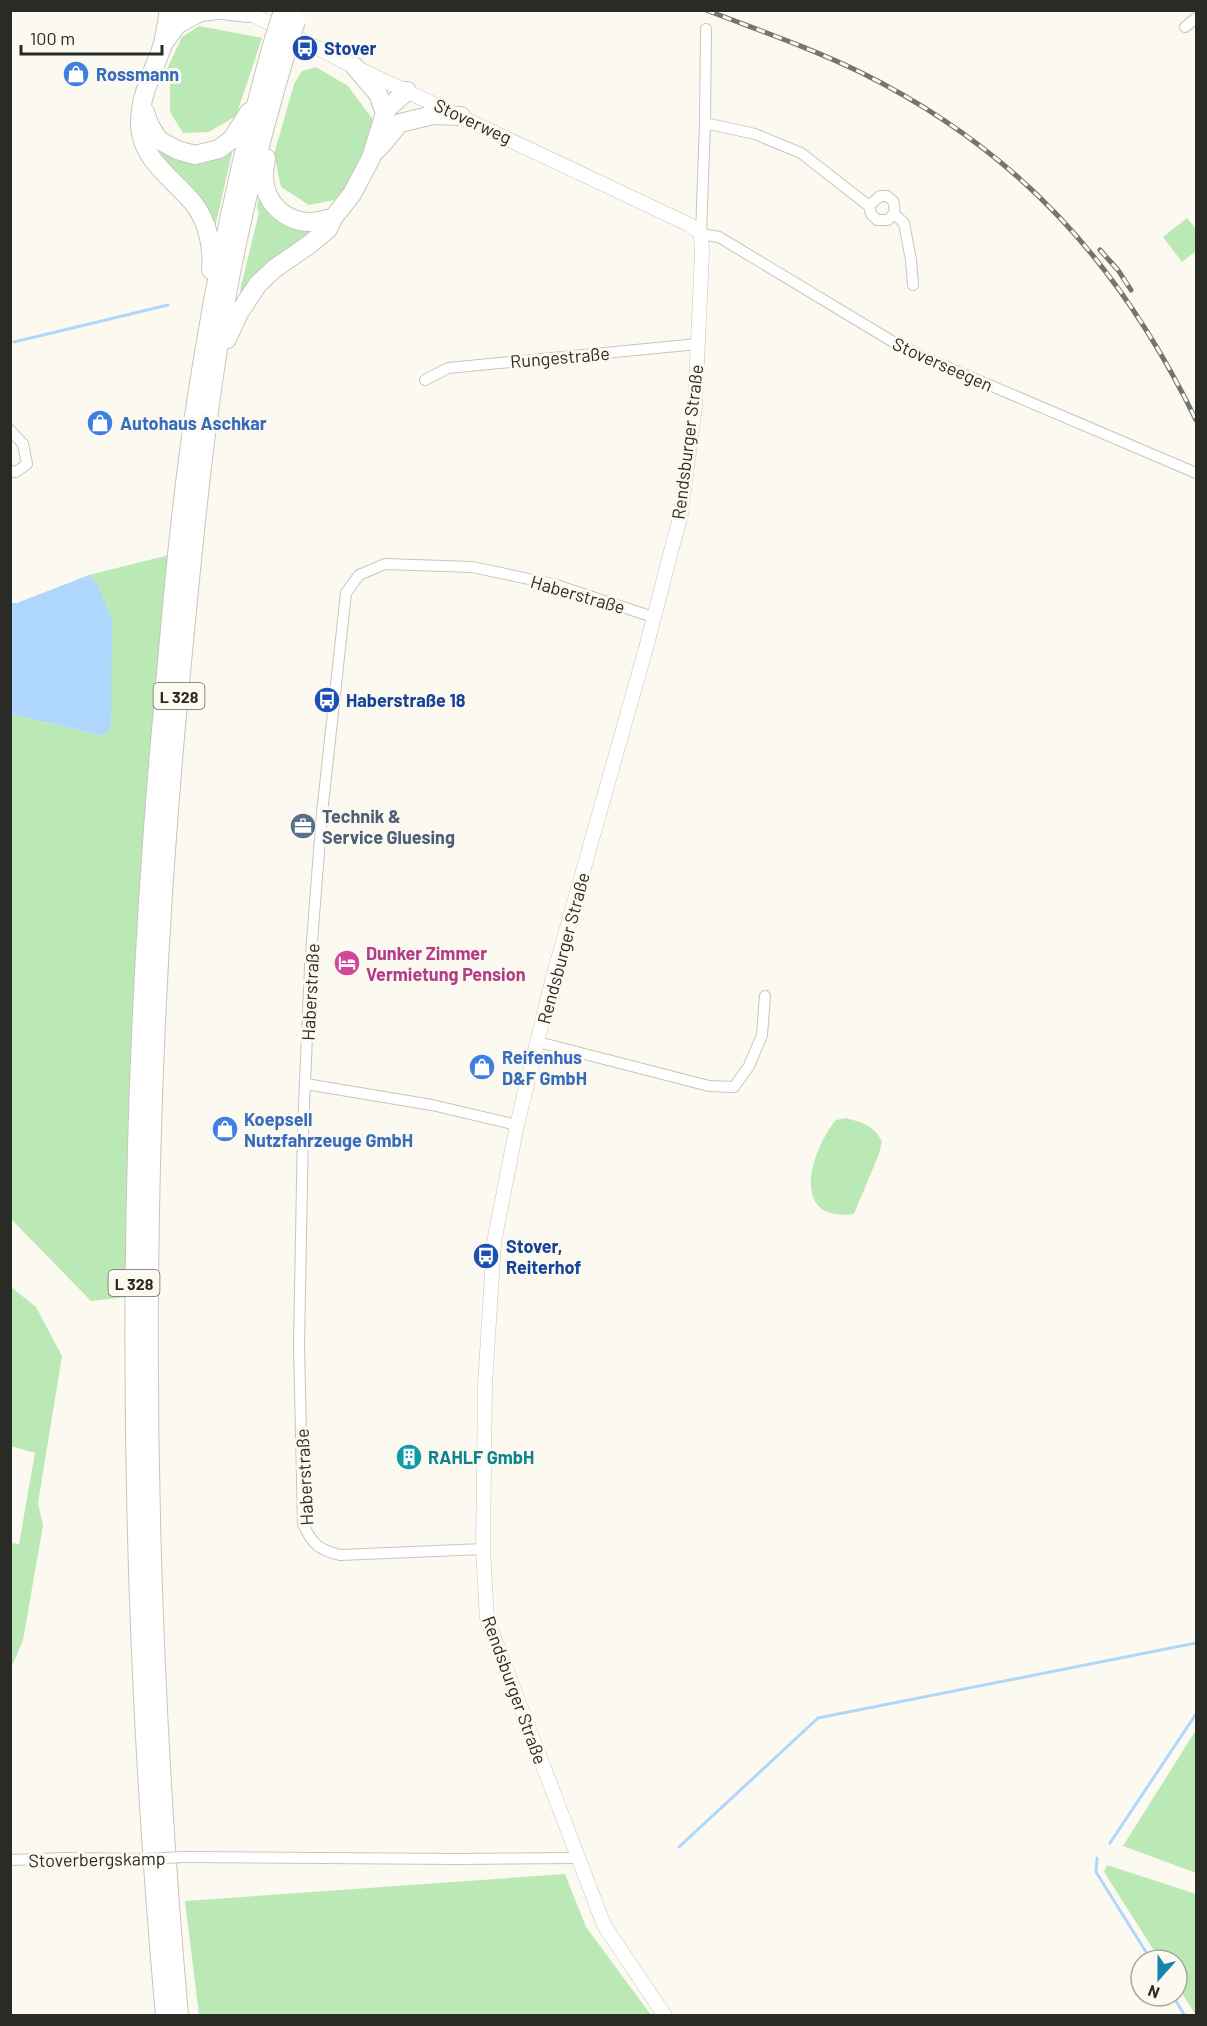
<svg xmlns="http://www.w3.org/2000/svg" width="1207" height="2026" font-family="Barlow,sans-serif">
<rect width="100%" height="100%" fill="#fcf9f0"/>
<path fill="#bae9b6" d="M199 26 262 38 236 116 209 132 183 133 170 112V77L166 71 182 37Z
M316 67 348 86 377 125 340 199 309 205 281 187 274 154 294 84 302 71Z
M147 132 173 155 234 144 214 232 167 170Z
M260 194 316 227 243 295 240 290 259 213 257 206Z
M1187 218 1196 229V251L1182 262 1163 237Z
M169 555 149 765 137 955 127 1297 91 1301 11 1219V714L103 736 96 582 89 575Z
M846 1118C863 1123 873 1125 882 1141L879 1154 854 1214C788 1223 811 1150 836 1120Z
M11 1287 36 1307 62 1356 38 1503 43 1525 23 1640 11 1668V1543L19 1544 35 1453 11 1446Z
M1196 1730V1873L1123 1846Z
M1107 1865 1196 1894V2015L1177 1986V1960H1160L1104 1872Z
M565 1874 586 1927 651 2015H199L185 1901Z"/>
<path fill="#afd7fe" d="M89 575 96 582 112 619 111 726 103 736 11 714V603H17Z"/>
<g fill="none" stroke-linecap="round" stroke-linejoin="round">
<path stroke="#afd7fe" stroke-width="3" d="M14 342 168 305
M1110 1843 1196 1714
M679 1847 818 1718 1196 1643
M1097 1858 1096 1872 1151 1960
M1173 1996 1185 2016"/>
<defs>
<path id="street" d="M1185 27 1196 18
M706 29 705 123 701 234 719 237 895 343 926 358 1196 473
M705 123 755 134 801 153 869 206 871 214 877 220H888C895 213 896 210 893 201L887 196H880L869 206
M894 214 904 223 911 260 913 285
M425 380 448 368 698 344
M10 430 23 444 27 464 16 472 10 471
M538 1042 709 1086 734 1087 749 1066 762 1035 765 996
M306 1084 432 1105 517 1125
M483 1549 340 1555C319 1550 312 1544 303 1524L299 1345 303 1128 310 967 322 813 346 593 359 575 385 564 472 567 553 584 653 617
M184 1857 458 1859 577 1858
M10 1860 66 1858 144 1859"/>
<path id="secondary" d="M243 10 355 67 690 225 701 234 702 253 695 406 681 513 646 648 552 981 517 1125 494 1242 485 1385 483 1549 487 1619 604 1925 665 2016"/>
<path id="highway" d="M169 10C167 22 165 36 162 47 153 73 139 97 140 126 142 161 175 180 194 204 208 222 213 248 211 270
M222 10 248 13
M180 23 200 12 218 10
M163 44 188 10
M355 67 378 94 385 113
M145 112 150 126 159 140 177 150 195 155 219 149 232 139 249 112
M378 149 400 123 433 115 461 116
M266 158C265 164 264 171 264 177 264 202 285 222 310 222 317 222 326 219 333 218
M227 339 239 313 258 284 274 269 310 244 328 229 333 218 352 194 371 158 385 113 389 107 407 91
M165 2016C126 1580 123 1144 163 708 171 616 179 522 192 430 211 298 237 167 274 39
M179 2016C140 1572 137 1127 180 683 193 547 205 412 230 278 245 200 265 122 288 46"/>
</defs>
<use href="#street" stroke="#c8c6bc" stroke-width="12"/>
<use href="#secondary" stroke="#c8c6bc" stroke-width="15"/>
<use href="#highway" stroke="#c8c6bc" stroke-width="20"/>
<use href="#street" stroke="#fff" stroke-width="10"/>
<use href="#secondary" stroke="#fff" stroke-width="14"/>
<use href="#highway" stroke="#fff" stroke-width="18"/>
<defs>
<path id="rail" d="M706 10C758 30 811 48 862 73 1019 151 1120 264 1196 420
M1100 250 1118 270 1131 290"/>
</defs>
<use href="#rail" stroke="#75746e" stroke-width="5"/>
<use href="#rail" stroke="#fcf9f0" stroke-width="3" stroke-dasharray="9" stroke-linecap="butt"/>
<defs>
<path id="street-bridge" d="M144 1859 184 1857"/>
<path id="highway-bridge" d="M274 39 282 14
M288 46 296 21"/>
</defs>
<use href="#street-bridge" stroke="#c8c6bc" stroke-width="12" stroke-linecap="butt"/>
<use href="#highway-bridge" stroke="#c8c6bc" stroke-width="20" stroke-linecap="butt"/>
<use href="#street-bridge" stroke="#fff" stroke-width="10"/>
<use href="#highway-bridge" stroke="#fff" stroke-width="18"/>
</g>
<defs>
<symbol id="bus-disc" viewBox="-11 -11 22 22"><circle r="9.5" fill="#1a4fb4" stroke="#fcf9f0"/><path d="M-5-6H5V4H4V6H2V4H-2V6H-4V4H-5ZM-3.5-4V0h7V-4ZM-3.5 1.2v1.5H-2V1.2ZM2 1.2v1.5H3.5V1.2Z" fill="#fff"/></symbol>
<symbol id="shop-disc" viewBox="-11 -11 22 22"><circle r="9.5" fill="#3f7fe0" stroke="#fcf9f0"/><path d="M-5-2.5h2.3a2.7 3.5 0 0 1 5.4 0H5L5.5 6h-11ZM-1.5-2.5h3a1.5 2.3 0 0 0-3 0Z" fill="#fff"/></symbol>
<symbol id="office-disc" viewBox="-11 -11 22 22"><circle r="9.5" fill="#5c6f8a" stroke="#fcf9f0"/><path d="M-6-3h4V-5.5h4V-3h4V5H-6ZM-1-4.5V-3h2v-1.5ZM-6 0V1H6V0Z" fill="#fff"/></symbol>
<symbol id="hotel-disc" viewBox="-11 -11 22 22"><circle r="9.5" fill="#d1479c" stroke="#fcf9f0"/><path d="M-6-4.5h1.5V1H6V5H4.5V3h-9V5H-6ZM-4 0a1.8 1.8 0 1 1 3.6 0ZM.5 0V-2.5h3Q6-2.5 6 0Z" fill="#fff"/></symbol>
<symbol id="building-disc" viewBox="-11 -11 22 22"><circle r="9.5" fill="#0f9aa8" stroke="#fcf9f0"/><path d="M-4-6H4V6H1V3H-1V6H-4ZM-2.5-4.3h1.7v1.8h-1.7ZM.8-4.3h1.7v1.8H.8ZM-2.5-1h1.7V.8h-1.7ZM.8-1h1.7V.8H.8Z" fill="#fff"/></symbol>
</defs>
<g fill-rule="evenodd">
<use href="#bus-disc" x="290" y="33" width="30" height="30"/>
<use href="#shop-disc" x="61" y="59" width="30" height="30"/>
<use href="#shop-disc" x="85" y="408" width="30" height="30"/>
<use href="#bus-disc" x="312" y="685" width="30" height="30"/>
<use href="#office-disc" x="288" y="811" width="30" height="30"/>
<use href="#hotel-disc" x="332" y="948" width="30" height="30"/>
<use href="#shop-disc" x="467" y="1052" width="30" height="30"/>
<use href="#shop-disc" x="210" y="1114" width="30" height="30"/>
<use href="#bus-disc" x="471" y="1241" width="30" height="30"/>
<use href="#building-disc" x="394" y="1442" width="30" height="30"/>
</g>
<g text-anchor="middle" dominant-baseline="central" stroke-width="6" stroke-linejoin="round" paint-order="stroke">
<g fill="#fcf9f0" stroke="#696863" stroke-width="1.5">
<rect x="153.5" y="683" width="51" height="26" rx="4.5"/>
<rect x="108.5" y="1270" width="51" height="26" rx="4.5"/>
</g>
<g font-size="16" font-weight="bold" fill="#2a2a26">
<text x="179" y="696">L 328</text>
<text x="134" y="1283">L 328</text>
</g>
<g font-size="18" font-weight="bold" fill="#164399" stroke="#fcf9f0" text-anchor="start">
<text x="324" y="48">Stover</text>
<text x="346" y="700">Haberstraße 18</text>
<text x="506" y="1246">Stover,<tspan x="506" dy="21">Reiterhof</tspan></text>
</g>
<g font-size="18" font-weight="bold" fill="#366cbe" stroke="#fcf9f0" text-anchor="start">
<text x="96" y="74">Rossmann</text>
<text x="120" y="423">Autohaus Aschkar</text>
<text x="502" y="1057">Reifenhus<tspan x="502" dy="21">D&amp;F GmbH</tspan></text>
<text x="244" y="1119">Koepsell<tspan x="244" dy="21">Nutzfahrzeuge GmbH</tspan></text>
</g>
<g font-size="18" fill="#2a2a26" stroke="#fcf9f0">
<text transform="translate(473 121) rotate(25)">Stoverweg</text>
<text transform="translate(560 357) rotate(-5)">Rungestraße</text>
<text transform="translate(943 364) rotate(24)">Stoverseegen</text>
<text transform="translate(687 442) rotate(-83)">Rendsburger Straße</text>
<text transform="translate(578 594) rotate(16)">Haberstraße</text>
<text transform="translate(563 948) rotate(-75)">Rendsburger Straße</text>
<text transform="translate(310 992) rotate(-87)">Haberstraße</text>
<text transform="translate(304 1477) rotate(-93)">Haberstraße</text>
<text transform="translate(515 1690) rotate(70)">Rendsburger Straße</text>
<text transform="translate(97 1859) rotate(-1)">Stoverbergskamp</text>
</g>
<g font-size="18" font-weight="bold" fill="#4e5e75" stroke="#fcf9f0" text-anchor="start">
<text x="322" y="816">Technik &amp;<tspan x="322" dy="21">Service Gluesing</tspan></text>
</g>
<g font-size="18" font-weight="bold" fill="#b23c85" stroke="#fcf9f0" text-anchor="start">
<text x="366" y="953">Dunker Zimmer<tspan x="366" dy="21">Vermietung Pension</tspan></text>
</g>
<g font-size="18" font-weight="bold" fill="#0d838f" stroke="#fcf9f0" text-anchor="start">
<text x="428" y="1457">RAHLF GmbH</text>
</g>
</g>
<rect width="1207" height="2026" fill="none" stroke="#2a2a26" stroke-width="24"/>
<g transform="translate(1159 1978) rotate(201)"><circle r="28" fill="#fcf9f0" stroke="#a8a69f" stroke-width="1.5"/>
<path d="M0-4.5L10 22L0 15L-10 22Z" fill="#1784ab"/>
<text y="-9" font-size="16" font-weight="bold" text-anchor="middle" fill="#2a2a26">N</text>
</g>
<path d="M21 45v9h141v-9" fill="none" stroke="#2a2a26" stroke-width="3"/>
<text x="30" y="45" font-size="18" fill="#2a2a26" stroke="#fcf9f0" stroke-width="4.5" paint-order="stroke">100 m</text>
</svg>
